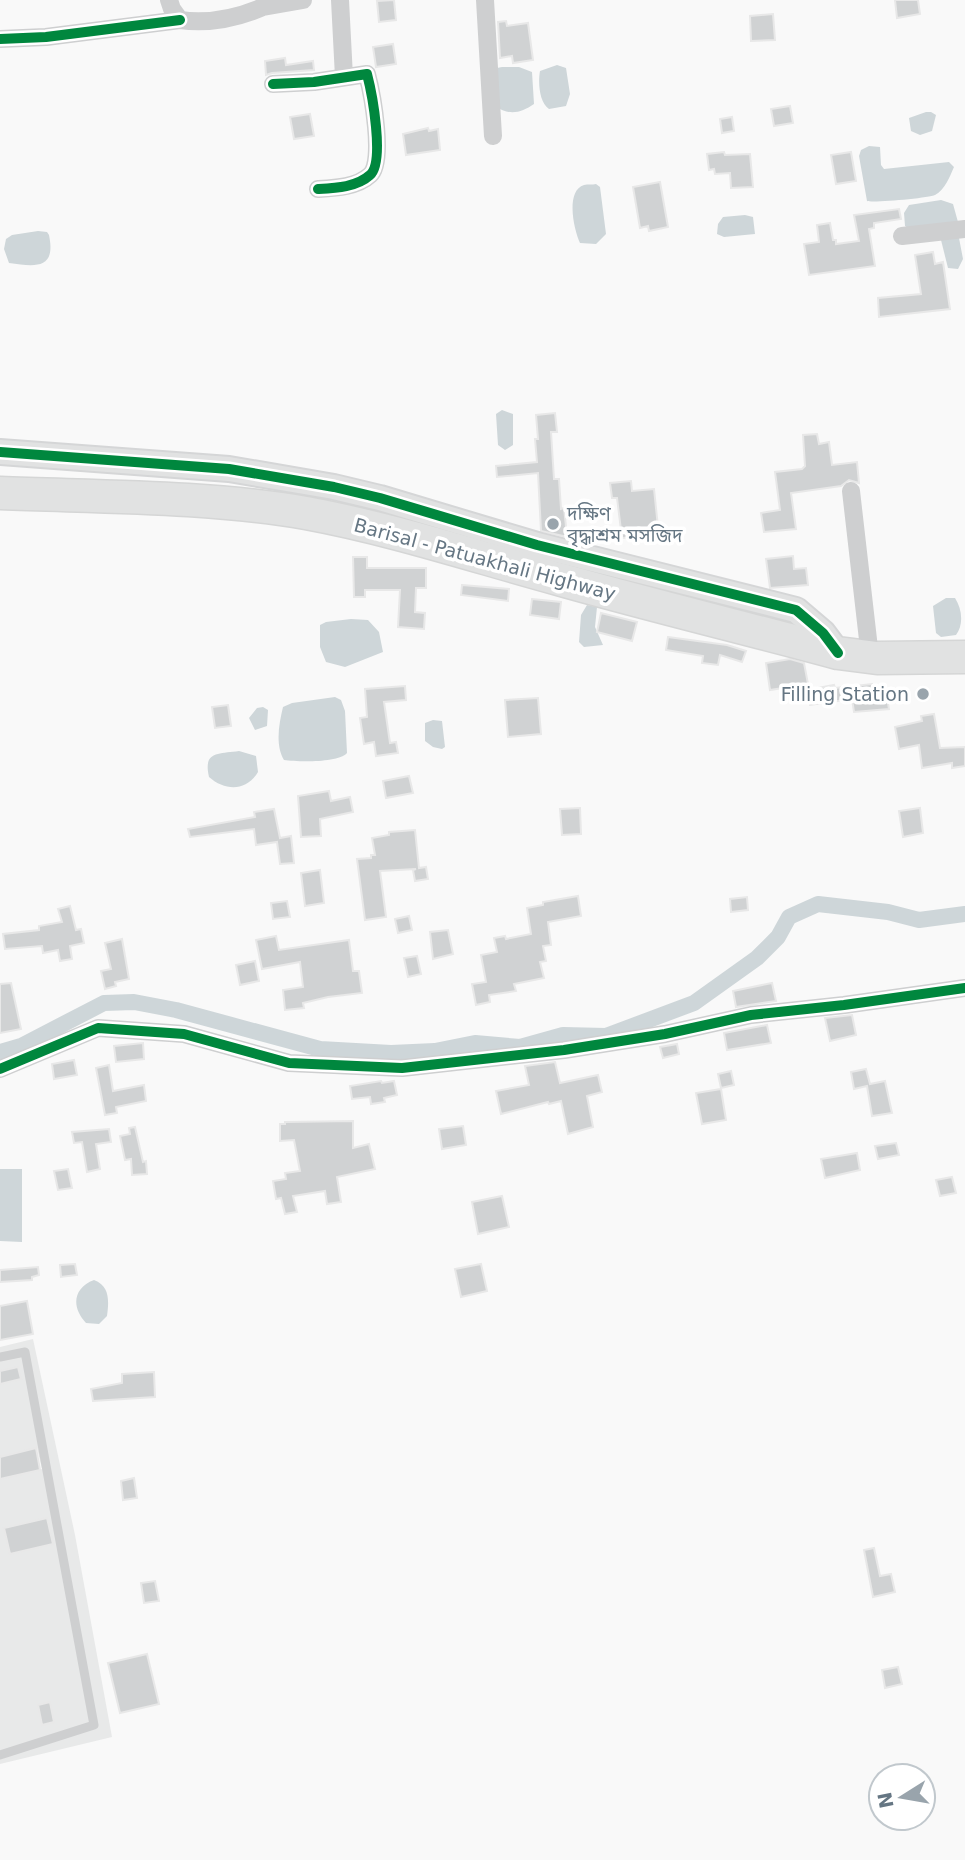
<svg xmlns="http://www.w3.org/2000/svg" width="965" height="1860" font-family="'DejaVu Sans','Noto Sans Bengali',sans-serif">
<rect width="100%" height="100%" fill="#f9f9f9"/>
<path fill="#e8e9e9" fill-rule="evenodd" d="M33 1339 75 1535 112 1737 0 1764V1479L42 1469 37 1448 0 1457V1384L21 1379 18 1367 0 1371V1347ZM46 1518 53 1544 10 1554 4 1528Z"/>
<path fill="#ced6d9" d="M557 65 566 68 570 94 566 106 549 109C539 102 538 82 540 71Z
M502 67H519L532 72 534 104C521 113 509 116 495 106L497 68Z
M926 112H931L936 115 932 131 920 135 911 131 909 118Z
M869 146 880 147 881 165 884 169 949 162 954 167C950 176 945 190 935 195 929 198 874 203 867 201L859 156 861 150Z
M596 184 600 187 606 234 596 244 580 243C574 230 565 191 584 185 588 184 592 185 596 184Z
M941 200 953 204 958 222 908 228 905 226 904 213 909 205Z
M745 215 753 217 755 234 724 237 717 234 718 224 723 217Z
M38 231 47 232 49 235C56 269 37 267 9 263L4 249 6 239 12 235Z
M940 236 959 238 963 259 958 269 948 268Z
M502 410 513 414V445L505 450 498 445 496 414Z
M946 598H955C962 609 964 624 956 635L941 637 936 633 933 606Z
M587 605 597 607 595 627 603 645 584 647 579 642 581 615Z
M351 619 368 620 379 632 383 652 345 667 326 662 320 647V625L326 622Z
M335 697 341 700 345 711 347 753C338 763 298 762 284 760 275 745 279 724 283 707L292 703Z
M263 707 268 710 267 726 255 730 249 718 257 708Z
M433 720 442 721 445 747 442 749 433 747 425 741V723Z
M239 751 256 756 258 772C246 792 225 791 209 777 203 751 218 754 239 751Z
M0 1169H22V1242L0 1241Z
M94 1280C110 1286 109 1301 107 1316L99 1324 86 1323C71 1307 73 1288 94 1280Z"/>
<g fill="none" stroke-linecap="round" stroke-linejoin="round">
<path stroke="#ced6d9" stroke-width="16" d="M0 1052 21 1046 104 1003 134 1002 176 1010 320 1049 391 1053 435 1051 475 1043 520 1047 563 1035 606 1036 694 1003 757 958 778 937 789 917 818 904 888 912 919 920 965 914"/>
</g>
<path fill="#d0d2d3" stroke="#e8e8e8" stroke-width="2" d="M394 0 396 20 379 22 377 1Z
M895 0H918L920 14 897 18Z
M773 14 775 40 751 41 750 16Z
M506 21 507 26 528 23 533 60 513 63 512 56 500 58 498 22Z
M393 44 396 64 376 67 373 47Z
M285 58 286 65 313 61 314 70 272 73 266 75 265 61Z
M790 106 793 123 774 126 771 109Z
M310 114 314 136 294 139 290 117Z
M732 117 734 131 722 133 720 119Z
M428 128 429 131 438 129 440 150 406 155 403 134Z
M724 152 725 155 750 154 753 187 731 188 730 173 715 174 714 169 709 170 707 154Z
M851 152 856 181 836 184 831 155Z
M660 182 668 227 649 231 648 226 640 228 633 187Z
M899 209 901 219 874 223V228L869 229 875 266 809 275 804 244 819 242 817 225 830 223 833 240H836V244L859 241 854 215Z
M933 252 935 264 943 262 950 309 879 317 878 298 921 294 915 255Z
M555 413 557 432H551L554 479H559L561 509 564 508 567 536H563L541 531 538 473 497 477 496 466 537 462 535 439H538L536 415Z
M817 434 819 444 829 442 832 465 857 462 859 483 849 480 841 486 791 493 796 529 764 532 761 513 780 510 775 472 802 469 805 466 803 435Z
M631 481 632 491 654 489 658 527 636 529 637 537 622 538 617 498H612L610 483Z
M793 556 794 569 806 568 808 585 770 588 766 559Z
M353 557H367V568H426V588H416L415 612 425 613 424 629 398 627 400 590H365V597H354Z
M462 585 509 589 508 601 461 595Z
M532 599 561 602 559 619 530 615Z
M601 613 637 622 632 641 597 632Z
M668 637 727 645 746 651 742 662 720 655 718 665 702 663 703 656 666 650Z
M790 659 804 663 808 684 770 690 766 663Z
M872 684V688L885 686 889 709 854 712 852 699 810 705 807 690 834 685 835 688Z
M405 686 406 700 384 702 390 743 396 742 398 753 376 756 374 742 364 744 360 718 367 717 365 689Z
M538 698 541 734 508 737 505 700Z
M228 705 231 726 215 728 212 707Z
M934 714 940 748 965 747V766L952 768V763L922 768 919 745 899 749 895 727 922 721 921 716Z
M409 776 413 793 386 798 383 781Z
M329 791 331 801 350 797 353 812 320 819 321 836 301 837 298 796Z
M580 808 581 834 562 835 560 809Z
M920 808 923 833 903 837 899 811Z
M274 809 280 838 291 836 294 863 280 864 277 842 256 845 254 829 190 837 188 829 255 817 254 812Z
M415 830 419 868 426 867 428 879 415 881 413 870 416 869 380 871 386 917 365 920 357 859 371 858V855H375L372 838 389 835V832Z
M320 870 324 903 305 906 301 873Z
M578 896 581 916 548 922 551 945 543 946 546 961 540 962 544 978 514 984 516 991 489 995 490 1002 476 1005 472 984 486 982 481 955 497 952 494 938 505 936 506 939 531 934 527 908 543 905V902Z
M747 897 748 910 731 912 730 899Z
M287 901 290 917 273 919 271 903Z
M70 906 76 930 81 929 84 943 70 946 72 959 60 961 58 950 43 953 42 946 5 949 3 934 39 930V926L62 922 58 909Z
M409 916 412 930 398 933 395 919Z
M448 930 453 954 433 959 430 932Z
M276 936 279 950 349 940 353 971H359L362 993 328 997 303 1003 304 1008 285 1010 283 990 303 987 300 962 262 969 256 940Z
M122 939 129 979 115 982 116 986 105 989 101 971 111 969 105 943Z
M417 956 421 974 408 977 404 958Z
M255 961 259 981 240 985 236 965Z
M11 983 21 1029 0 1033V984Z
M772 983 776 1001 736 1007 733 991Z
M852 1015 856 1035 830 1041 825 1018Z
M767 1025 771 1043 727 1050 724 1033Z
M143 1043 144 1059 116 1062 114 1046Z
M677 1044 679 1054 663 1058 660 1047Z
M74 1060 77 1075 54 1079 52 1064Z
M555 1062 560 1083 598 1075 602 1092 587 1096 593 1127 568 1134 561 1101 549 1104 548 1102 501 1114 496 1091 529 1085 525 1066Z
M109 1065 113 1091 144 1085 146 1101 116 1107 117 1113 105 1115 96 1068Z
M866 1069 870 1084 885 1081 892 1113 872 1116 867 1086 854 1089 851 1072Z
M731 1071 734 1085 721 1088 718 1074Z
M381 1081 382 1083 394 1081 397 1095 384 1098 385 1102 371 1104 370 1097 352 1099 350 1086Z
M721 1089 726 1120 702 1124 696 1093Z
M353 1121V1148L369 1144 375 1169 337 1177 341 1202 327 1204 325 1191 293 1196 297 1212 285 1214 281 1198 276 1199 273 1181 286 1179 285 1173 300 1171 294 1140 280 1141V1124H285V1122Z
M463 1126 466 1145 442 1149 439 1129Z
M135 1127 143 1162 146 1161 147 1174 132 1175 131 1159 125 1160 120 1136 130 1134 129 1128Z
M109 1129 111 1142 96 1144 100 1169 87 1172 82 1142 74 1143 72 1132Z
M896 1143 899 1155 878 1159 875 1146Z
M857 1153 860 1170 825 1178 821 1159Z
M68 1169 72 1188 58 1190 54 1171Z
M952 1177 956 1193 940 1196 936 1180Z
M502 1196 509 1227 478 1234 472 1202Z
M75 1264 77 1275 61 1277 60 1265Z
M481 1264 487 1291 461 1297 455 1269Z
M38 1267 39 1275 32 1277V1280L0 1282V1270Z
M27 1301 33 1334 0 1340V1306Z
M18 1367 21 1379 0 1384V1371Z
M154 1372 155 1397 93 1401 91 1389 122 1383V1374Z
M36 1448 40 1470 0 1479V1457Z
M134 1478 137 1498 123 1500 121 1481Z
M47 1518 53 1544 10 1554 4 1528Z
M874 1548 880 1576 891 1574 895 1592 873 1597 864 1550Z
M155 1581 159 1601 144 1603 141 1583Z
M147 1654 159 1704 120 1713 108 1663Z
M898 1667 902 1684 885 1688 882 1670Z
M50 1702 54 1722 42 1725 38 1705Z"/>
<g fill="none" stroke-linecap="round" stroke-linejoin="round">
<defs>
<path id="secondary" d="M0 452 229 469 334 487 380 498 537 545 796 610 823 633 838 653"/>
<path id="highway" d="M0 493C100 497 208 496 306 513 393 529 477 557 562 580 654 606 746 628 838 653L877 658 965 657"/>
</defs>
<use href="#secondary" stroke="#d5d6d7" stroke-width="28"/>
<use href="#highway" stroke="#d5d6d6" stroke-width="35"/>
<path stroke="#cecfd0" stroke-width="9" d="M0 1357 25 1352 94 1725 0 1755"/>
<path stroke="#cecfd0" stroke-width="18" d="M169 0 172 9 180 20C208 24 237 18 263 7L265 0
M340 0 344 77
M485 0 493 136
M263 7 303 0
M0 39 46 37 180 20
M273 84 314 82 367 74C372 93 385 162 370 175 357 187 336 188 318 189
M902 236 965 229
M851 491 870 657
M0 1069 98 1028 184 1034 289 1063 402 1068 564 1050 665 1034 751 1015 844 1005 965 988"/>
<use href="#secondary" stroke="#e1e2e2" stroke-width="24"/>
<use href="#highway" stroke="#e1e2e2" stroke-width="32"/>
<defs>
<path id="cycleway" d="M0 39 46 37 180 20
M273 84 314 82 367 74C372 93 385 162 370 175 357 187 336 188 318 189
M0 452 229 469 334 487 380 498 537 545 796 610 823 633 838 653
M0 1069 98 1028 184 1034 289 1063 402 1068 564 1050 665 1034 751 1015 844 1005 965 988"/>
</defs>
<use href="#cycleway" stroke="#fff" stroke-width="15"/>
<use href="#cycleway" stroke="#00873e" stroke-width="10"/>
</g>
<g fill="#99a4ac" stroke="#fff" stroke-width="2.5">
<circle cx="553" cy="524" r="7"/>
<circle cx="923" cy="694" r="7"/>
</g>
<g text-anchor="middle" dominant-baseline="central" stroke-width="7" stroke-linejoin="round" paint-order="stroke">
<g font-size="19" fill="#657683" stroke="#fff" text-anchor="start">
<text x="567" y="513">দক্ষিণ<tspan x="567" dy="22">বৃদ্ধাশ্রম মসজিদ</tspan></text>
<text x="909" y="694" text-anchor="end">Filling Station</text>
</g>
<g font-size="19" fill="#657683" stroke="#fff">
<text transform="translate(485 559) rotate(15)">Barisal - Patuakhali Highway</text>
</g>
</g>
<g transform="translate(902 1797) rotate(259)"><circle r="33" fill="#ffffff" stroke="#c1c8cd" stroke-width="2"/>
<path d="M0-5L12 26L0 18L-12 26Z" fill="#99a4ac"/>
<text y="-10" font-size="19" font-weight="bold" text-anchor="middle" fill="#657683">N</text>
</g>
</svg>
